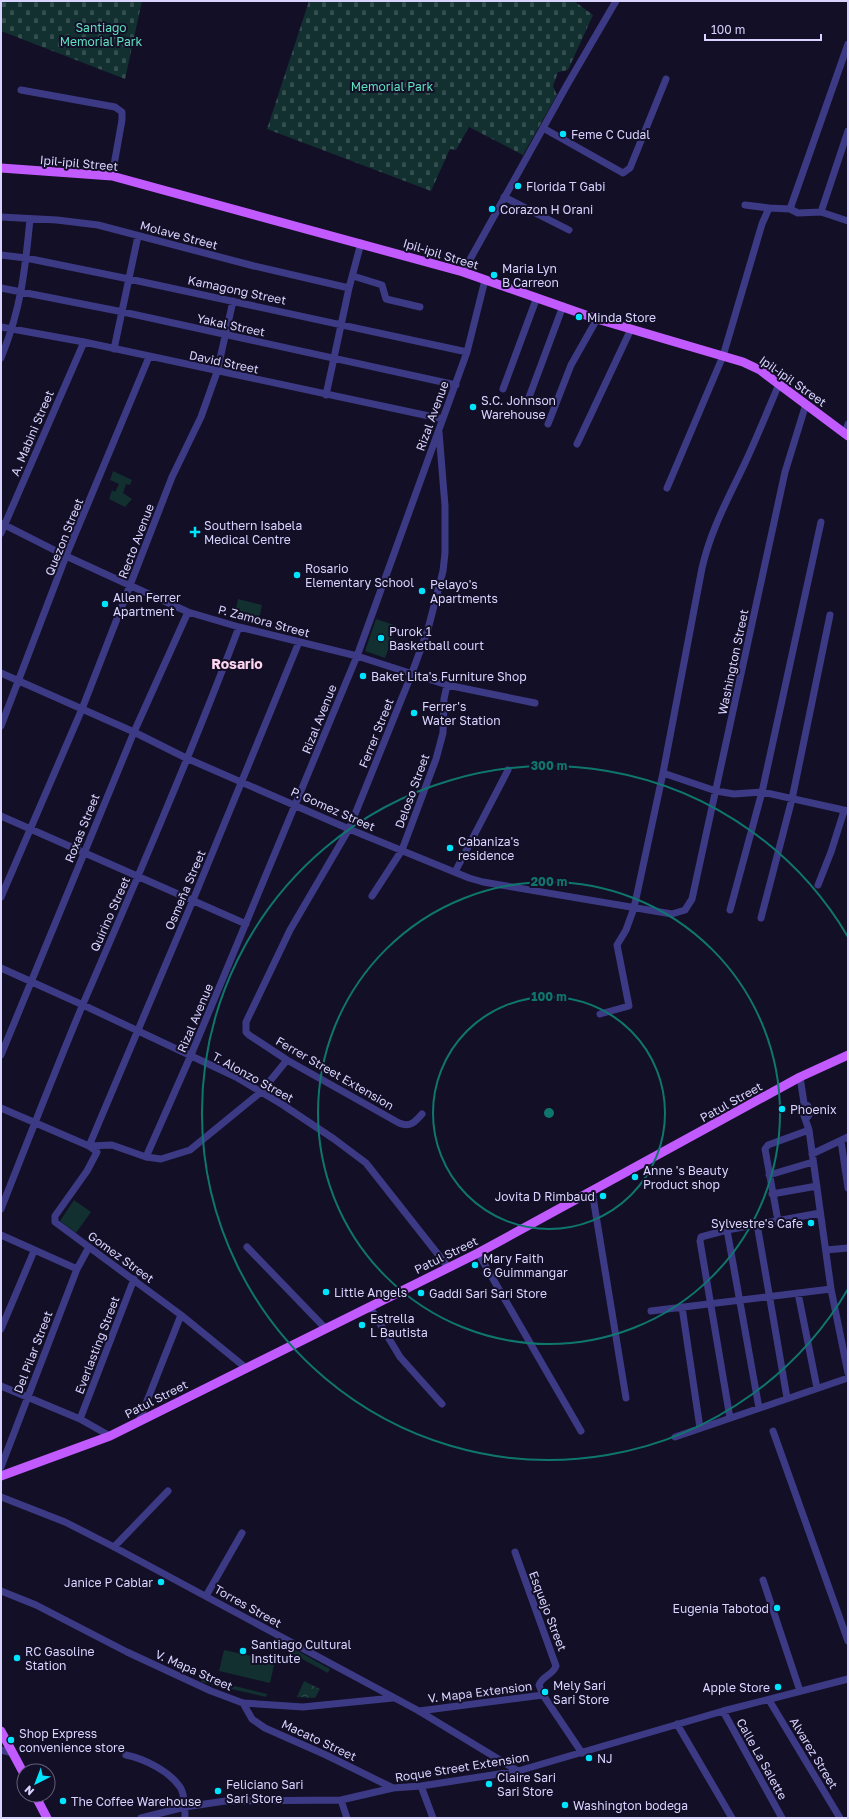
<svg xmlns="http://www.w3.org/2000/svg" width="849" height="1819" font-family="'Golos Text',sans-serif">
<defs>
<pattern id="forest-crowns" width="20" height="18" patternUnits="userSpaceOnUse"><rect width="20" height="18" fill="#12302f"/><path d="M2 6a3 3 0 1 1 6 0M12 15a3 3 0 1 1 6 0" fill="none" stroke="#344d4e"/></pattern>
<pattern id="cemetery-stones" width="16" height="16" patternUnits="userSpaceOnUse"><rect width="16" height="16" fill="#12302f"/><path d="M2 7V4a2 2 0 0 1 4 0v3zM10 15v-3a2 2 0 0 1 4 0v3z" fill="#344d4e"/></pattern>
</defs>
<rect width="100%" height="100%" fill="#130f26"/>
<path fill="#12302f" d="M113 471 132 480 130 485 126 484 123 493 132 499 125 507 109 499 112 490 115 492 119 484 110 480Z
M238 599 262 605 258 624 234 618Z
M376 619 397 626 385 658 365 651Z
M74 1200 91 1212 76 1233 60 1221Z
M294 1649 330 1669 328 1673 291 1653Z
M224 1650 275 1661 270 1683 219 1671Z
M202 1678 267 1694 266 1697 201 1682Z"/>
<path fill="url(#forest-crowns)" d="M304 1681 320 1689 315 1698 297 1697Z"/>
<path fill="url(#cemetery-stones)" d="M1 1H142L125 79 1 31Z
M309 1H574L593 15 568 70 558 72 553 86 557 95 523 155 469 127 456 150 450 149 431 191 267 129Z"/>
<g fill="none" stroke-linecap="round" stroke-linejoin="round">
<path stroke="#3d3a85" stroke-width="7" d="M21 90 115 107 122 112V120L112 176
M543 128 623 173 630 168 666 79
M504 197 569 230
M745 205 769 208
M790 209 848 44
M821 212 848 131
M1 217 57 220 98 225 254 266 349 288
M1 255 26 258 129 279 467 352
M463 272 567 85 616 1
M353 276 382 285 386 299 420 307
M1 288 123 312 456 385
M1 327 84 342 443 419
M114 349 138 236
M1 358C21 309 25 271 30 219
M503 389 537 297
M326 395 349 288 361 243
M528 400 563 306
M548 424 571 365 597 319
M845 433 848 424
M577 444 631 329
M667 488 723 356 762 224 769 208 790 209 798 213 821 212 848 221
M1 523 66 556 188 612 239 627 357 656 447 685 535 703
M1 533 84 342
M1 673 134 732 186 758 349 829 469 878 483 882 672 914 685 910 692 899 785 472 806 404
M1 726 66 556 149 357
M663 773 716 791 734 794 762 792 848 811
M1 816 246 924
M455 872 508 770
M818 885 831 852 844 811
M372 896 402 850 436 759 443 733 444 699 447 685
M1 897 82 709 172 477 201 417 217 372 233 301
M730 910 762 792 821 522
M761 918 792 799 830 615
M1 968 83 1005 236 1077 283 1105 334 1139 366 1163 448 1267
M600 1014 629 1006 617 945 626 930 634 908 663 773 702 568C711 529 728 499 745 463 757 437 768 410 779 384
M1 1055 134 732 188 612
M800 1077 804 1103 801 1107 809 1130 831 1289 848 1373
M804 1103 808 1106 809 1115 806 1119
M1 1108 89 1146 97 1152 87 1171 55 1216V1222L181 1315 246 1368
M422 1114C415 1122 410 1128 399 1123L287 1060 249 1035 246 1032V1022L290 930 349 829 412 673 428 629 443 571 445 553V506L439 432
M841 1141 848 1188
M89 1146 193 900 299 642
M89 1146 112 1145 146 1157 161 1159 190 1150 261 1092 287 1060
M812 1154 848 1137
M146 1157 191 1055 357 656 467 352 485 280
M769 1175 813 1162
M592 1191 626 1398
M772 1194 817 1186
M1 1209C28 1140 55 1071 83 1004 137 879 191 754 239 627
M778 1221 765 1149 768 1145 809 1130
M757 1224 787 1398
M727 1230 759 1408
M1 1235 77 1269
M247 1247 326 1329
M826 1250 848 1248
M478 1253 581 1431
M798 1293 817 1388
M370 1307 400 1357 442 1404
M682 1307 700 1428
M651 1311 831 1289
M1 1329 34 1251
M1 1386 80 1419 110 1436
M730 1418 700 1241 701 1237 727 1230 820 1213
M80 1419 134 1279
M139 1421 181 1315
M773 1431 848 1641
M675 1437 848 1378
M1 1467 77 1269 89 1247
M1 1497 65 1522 114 1547 419 1711 518 1771
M114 1547 168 1491
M515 1552 556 1666C553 1675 542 1676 539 1685L543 1695 582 1753
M763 1580 800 1691
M1 1591 36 1605 127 1652 211 1691 243 1703 303 1707 393 1698
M206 1596 242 1533
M769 1700 840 1818
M243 1703 252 1719 265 1728 326 1755 393 1788
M419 1711 543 1695
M723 1711 782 1818
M677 1724 732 1818
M1 1750 13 1753
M126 1755C145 1759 169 1771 180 1787 185 1794 185 1809 185 1818
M421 1786 433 1818
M341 1800 347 1818
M141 1818 185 1807 225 1801 341 1800 393 1788 421 1786 518 1771 723 1711 848 1679"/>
<path stroke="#c25bff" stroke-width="9" d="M1 168 112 176 463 272 597 319 743 362 760 370 848 436
M1 1476 110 1436 478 1253 800 1077 848 1055
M1 1731 24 1774
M35 1795 47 1818"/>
</g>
<g fill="none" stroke="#0f766e" stroke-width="2">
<circle cx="549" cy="1113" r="116"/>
<circle cx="549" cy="1113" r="231"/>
<path d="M848 1289A347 347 0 1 1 848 937"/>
</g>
<g fill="#00e5ff" stroke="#130f26" stroke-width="1.5">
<circle cx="563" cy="134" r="4"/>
<circle cx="518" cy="186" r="4"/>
<circle cx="492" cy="209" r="4"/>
<circle cx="494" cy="275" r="4"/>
<circle cx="579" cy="317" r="4"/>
<circle cx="473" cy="407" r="4"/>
<path d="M193 526h4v4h4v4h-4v4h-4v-4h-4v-4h4z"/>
<circle cx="297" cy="575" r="4"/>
<circle cx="422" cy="591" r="4"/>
<circle cx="105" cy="604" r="4"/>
<circle cx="381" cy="638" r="4"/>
<circle cx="363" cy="676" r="4"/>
<circle cx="414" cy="713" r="4"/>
<circle cx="450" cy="848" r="4"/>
<circle cx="782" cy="1109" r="4"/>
<circle cx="635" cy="1177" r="4"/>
<circle cx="603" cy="1196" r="4"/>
<circle cx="811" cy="1223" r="4"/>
<circle cx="475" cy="1265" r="4"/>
<circle cx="326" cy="1292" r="4"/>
<circle cx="421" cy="1293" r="4"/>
<circle cx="362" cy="1325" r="4"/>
<circle cx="161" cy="1582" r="4"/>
<circle cx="777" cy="1608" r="4"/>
<circle cx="243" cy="1651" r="4"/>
<circle cx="17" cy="1658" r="4"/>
<circle cx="778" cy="1687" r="4"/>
<circle cx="545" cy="1692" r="4"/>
<circle cx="11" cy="1740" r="4"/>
<circle cx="589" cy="1758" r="4"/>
<circle cx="489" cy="1784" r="4"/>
<circle cx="218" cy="1791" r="4"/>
<circle cx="63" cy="1801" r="4"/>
<circle cx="565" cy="1805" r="4"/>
</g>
<g text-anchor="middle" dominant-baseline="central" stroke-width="4" stroke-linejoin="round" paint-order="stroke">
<g font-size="12" fill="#5fe0c0" stroke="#130f26">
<text x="101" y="27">Santiago<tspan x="101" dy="14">Memorial Park</tspan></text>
<text x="392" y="86">Memorial Park</text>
</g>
<g font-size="12" fill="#d9d4ff" stroke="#130f26" text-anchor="start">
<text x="571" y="134">Feme C Cudal</text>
<text x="526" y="186">Florida T Gabi</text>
<text x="500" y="209">Corazon H Orani</text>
<text x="502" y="268">Maria Lyn<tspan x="502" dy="14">B Carreon</tspan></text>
<text x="587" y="317">Minda Store</text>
<text x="481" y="400">S.C. Johnson<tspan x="481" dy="14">Warehouse</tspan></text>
<text x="204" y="525">Southern Isabela<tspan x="204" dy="14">Medical Centre</tspan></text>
<text x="305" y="568">Rosario<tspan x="305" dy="14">Elementary School</tspan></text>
<text x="430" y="584">Pelayo's<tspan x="430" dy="14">Apartments</tspan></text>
<text x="113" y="597">Allen Ferrer<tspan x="113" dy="14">Apartment</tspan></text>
<text x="389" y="631">Purok 1<tspan x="389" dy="14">Basketball court</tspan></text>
<text x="371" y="676">Baket Lita's Furniture Shop</text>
<text x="422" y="706">Ferrer's<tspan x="422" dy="14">Water Station</tspan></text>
<text x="458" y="841">Cabaniza's<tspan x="458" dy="14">residence</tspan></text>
<text x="790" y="1109">Phoenix</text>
<text x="643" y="1170">Anne 's Beauty<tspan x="643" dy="14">Product shop</tspan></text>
<text x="595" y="1196" text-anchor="end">Jovita D Rimbaud</text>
<text x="803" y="1223" text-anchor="end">Sylvestre's Cafe</text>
<text x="483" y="1258">Mary Faith<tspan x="483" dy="14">G Guimmangar</tspan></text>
<text x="334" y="1292">Little Angels</text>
<text x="429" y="1293">Gaddi Sari Sari Store</text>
<text x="370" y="1318">Estrella<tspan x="370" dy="14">L Bautista</tspan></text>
<text x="153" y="1582" text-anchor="end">Janice P Cablar</text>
<text x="769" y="1608" text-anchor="end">Eugenia Tabotod</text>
<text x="251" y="1644">Santiago Cultural<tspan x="251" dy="14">Institute</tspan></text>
<text x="25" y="1651">RC Gasoline<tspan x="25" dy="14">Station</tspan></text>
<text x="553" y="1685">Mely Sari<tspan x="553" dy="14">Sari Store</tspan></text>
<text x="770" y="1687" text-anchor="end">Apple Store</text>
<text x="19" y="1733">Shop Express<tspan x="19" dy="14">convenience store</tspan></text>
<text x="597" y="1758">NJ</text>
<text x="497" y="1777">Claire Sari<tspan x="497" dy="14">Sari Store</tspan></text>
<text x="226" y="1784">Feliciano Sari<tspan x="226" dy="14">Sari Store</tspan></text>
<text x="71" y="1801">The Coffee Warehouse</text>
<text x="573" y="1805">Washington bodega</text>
</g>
<g font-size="12" fill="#d9d4ff" stroke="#130f26">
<text transform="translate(79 163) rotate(5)">Ipil-ipil Street</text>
<text transform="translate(179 235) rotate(15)">Molave Street</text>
<text transform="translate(441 254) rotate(17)">Ipil-ipil Street</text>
<text transform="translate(237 290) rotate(12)">Kamagong Street</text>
<text transform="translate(231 325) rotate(12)">Yakal Street</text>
<text transform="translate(224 362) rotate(12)">David Street</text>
<text transform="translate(793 381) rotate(35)">Ipil-ipil Street</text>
<text transform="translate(432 416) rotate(-70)">Rizal Avenue</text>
<text transform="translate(32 433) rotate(-67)">A. Mabini Street</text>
<text transform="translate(64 537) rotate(-68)">Quezon Street</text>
<text transform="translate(136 541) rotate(-69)">Recto Avenue</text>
<text transform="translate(264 621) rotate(15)">P. Zamora Street</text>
<text transform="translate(733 662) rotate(-78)">Washington Street</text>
<text transform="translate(319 719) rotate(-68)">Rizal Avenue</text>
<text transform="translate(376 733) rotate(-68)">Ferrer Street</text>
<text transform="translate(412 791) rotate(-70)">Deloso Street</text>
<text transform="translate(333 809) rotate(24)">P. Gomez Street</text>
<text transform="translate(82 828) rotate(-68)">Roxas Street</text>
<text transform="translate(185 890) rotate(-67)">Osmeña Street</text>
<text transform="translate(110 914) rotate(-66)">Quirino Street</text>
<text transform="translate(195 1018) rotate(-67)">Rizal Avenue</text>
<text transform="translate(335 1073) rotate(30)">Ferrer Street Extension</text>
<text transform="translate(253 1077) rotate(29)">T. Alonzo Street</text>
<text transform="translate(731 1102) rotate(-29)">Patul Street</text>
<text transform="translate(446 1255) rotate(-26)">Patul Street</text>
<text transform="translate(121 1257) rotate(36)">Gomez Street</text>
<text transform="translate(97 1345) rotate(-69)">Everlasting Street</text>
<text transform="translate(33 1352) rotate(-69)">Del Pilar Street</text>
<text transform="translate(156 1399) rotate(-27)">Patul Street</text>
<text transform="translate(248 1606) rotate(29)">Torres Street</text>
<text transform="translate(548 1611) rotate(69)">Esquejo Street</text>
<text transform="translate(194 1670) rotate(24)">V. Mapa Street</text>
<text transform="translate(480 1692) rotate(-7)">V. Mapa Extension</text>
<text transform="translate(319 1740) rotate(25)">Macato Street</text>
<text transform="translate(814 1753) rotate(59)">Alvarez Street</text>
<text transform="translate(762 1759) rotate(61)">Calle La Salette</text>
<text transform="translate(462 1767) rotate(-9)">Roque Street Extension</text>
</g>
<g font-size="14" font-weight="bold" fill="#ffd6f0" stroke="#130f26">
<text x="237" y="663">Rosario</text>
</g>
</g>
<circle cx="549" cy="1113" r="6" fill="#0f766e" stroke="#130f26" stroke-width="2"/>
<g font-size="12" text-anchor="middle" font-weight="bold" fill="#0f766e" stroke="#130f26" stroke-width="4" stroke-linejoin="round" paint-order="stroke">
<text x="549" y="770">300 m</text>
<text x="549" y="886">200 m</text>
<text x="549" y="1001">100 m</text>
</g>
<rect width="849" height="1819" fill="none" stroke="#d9d4ff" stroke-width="4"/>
<g transform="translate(36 1783) rotate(222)"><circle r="19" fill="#130f26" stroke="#625e7d"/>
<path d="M0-3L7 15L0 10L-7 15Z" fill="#00e5ff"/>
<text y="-6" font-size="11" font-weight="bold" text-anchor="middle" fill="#d9d4ff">N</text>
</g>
<path d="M705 34v6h116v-6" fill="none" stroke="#d9d4ff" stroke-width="2"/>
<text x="711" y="34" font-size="12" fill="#d9d4ff" stroke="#130f26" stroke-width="3" paint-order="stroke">100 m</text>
</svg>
